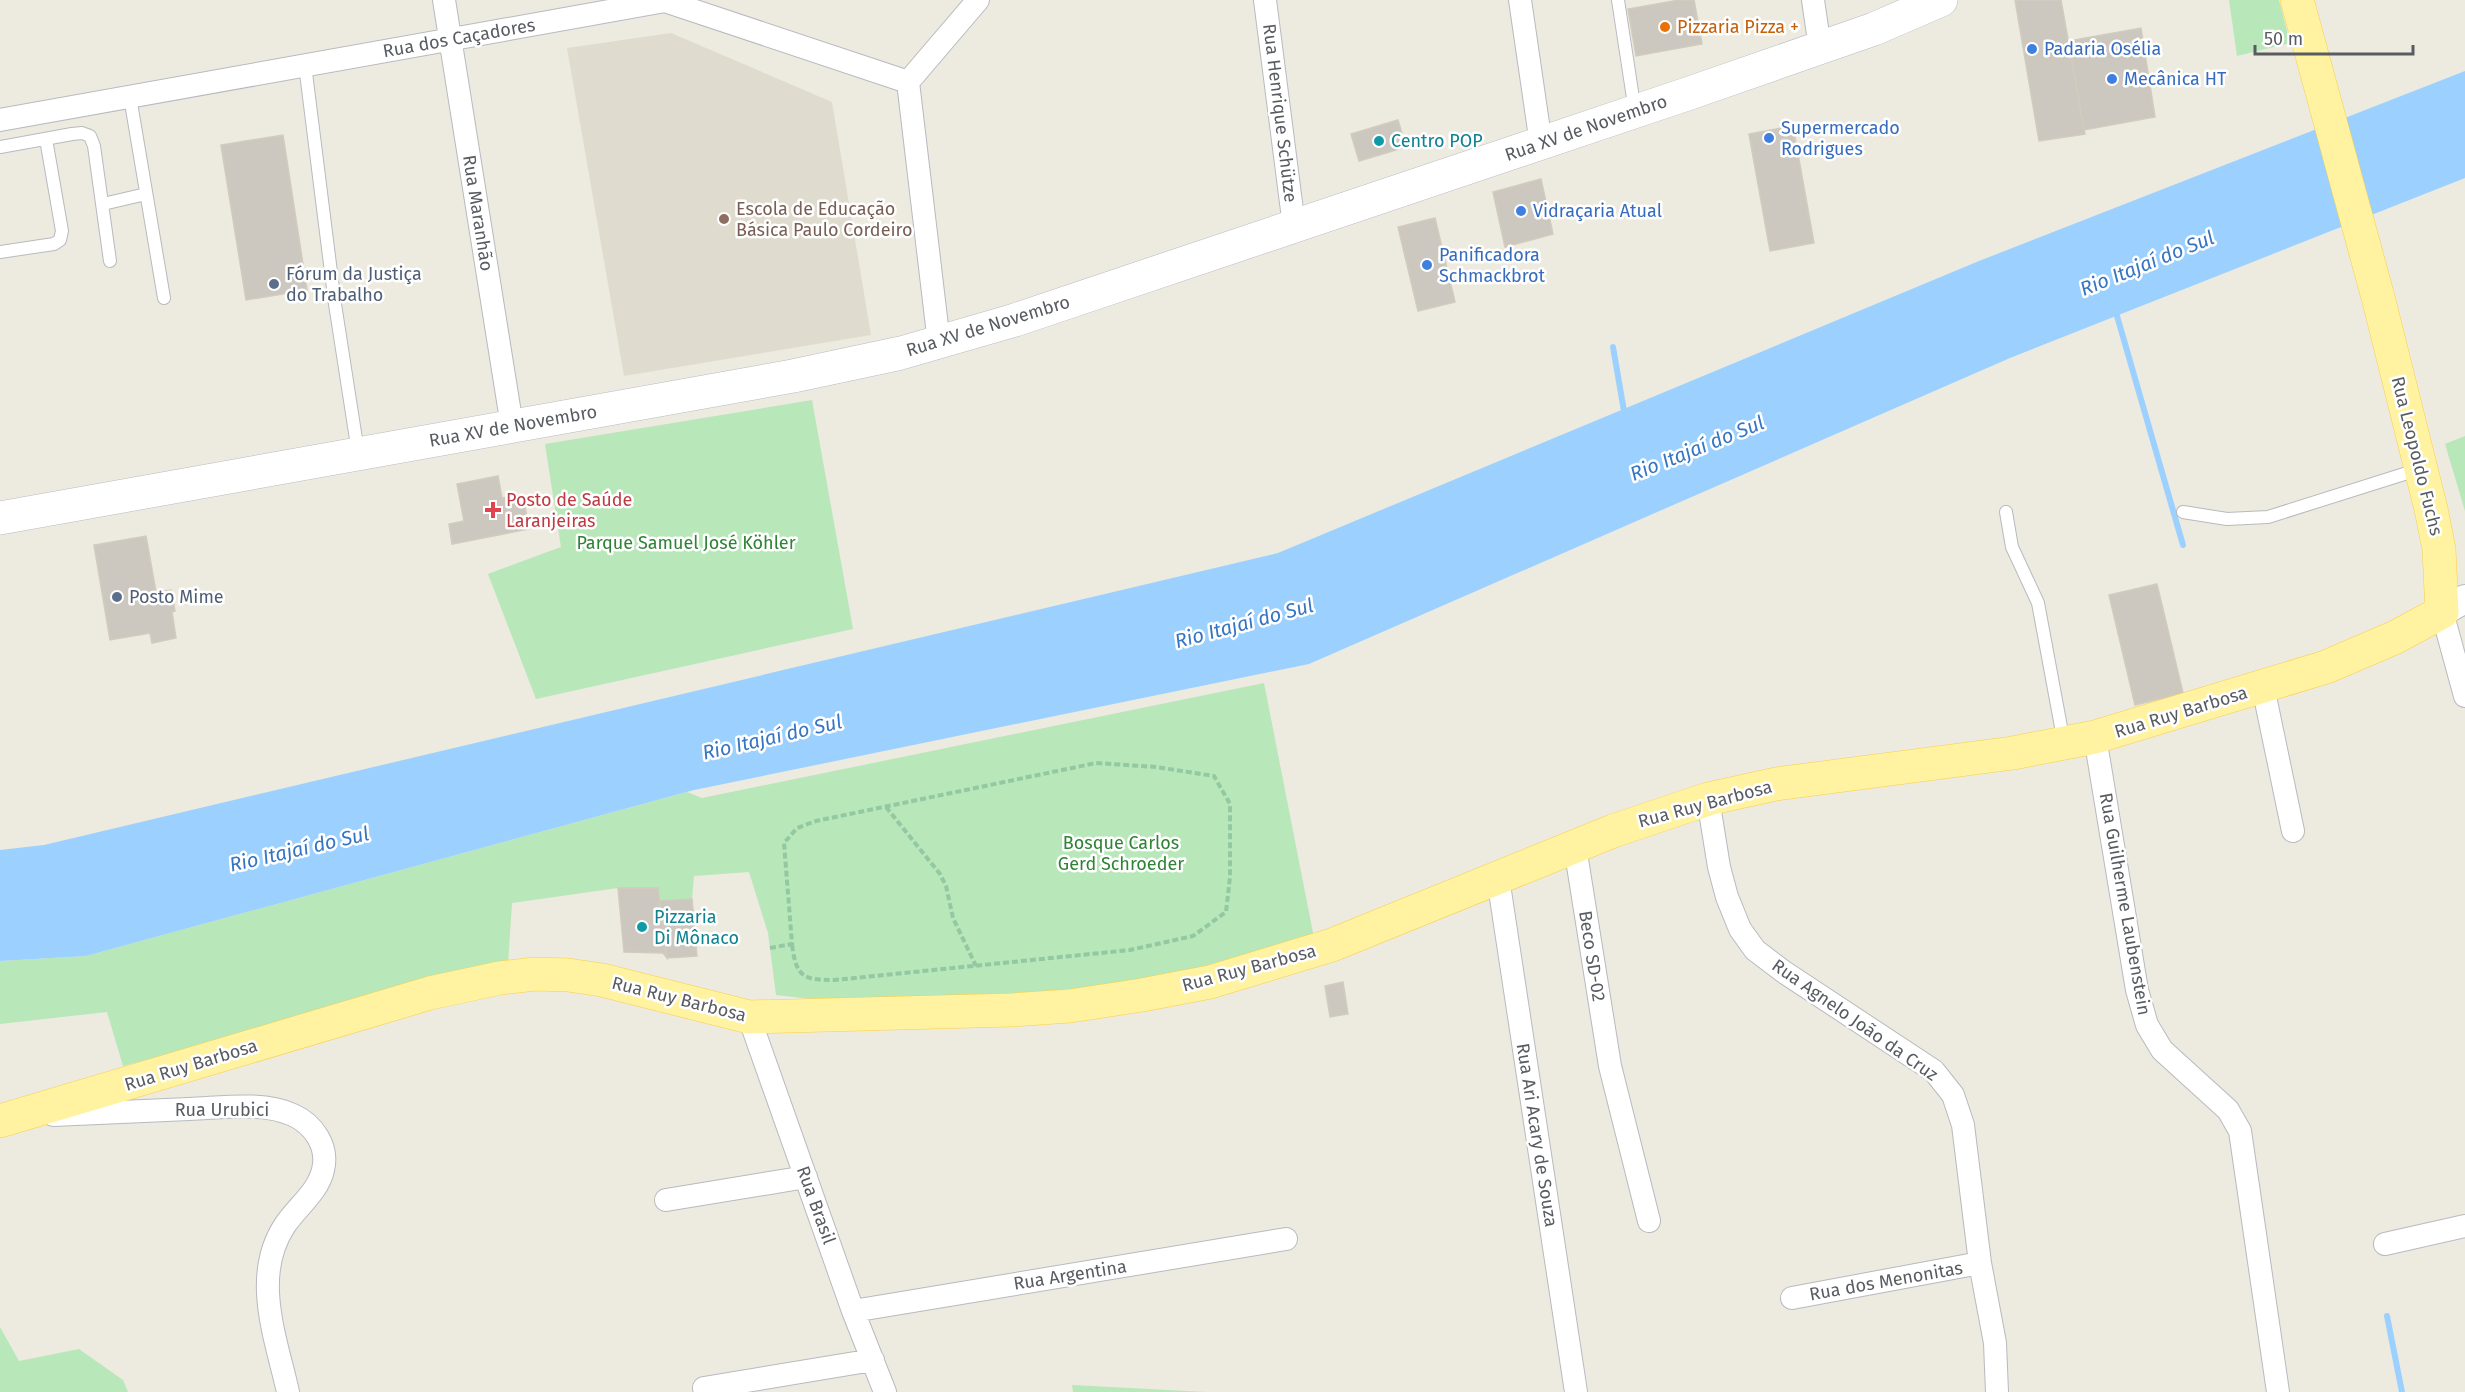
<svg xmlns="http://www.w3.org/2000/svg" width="2465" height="1392" font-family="'Fira Sans',sans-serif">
<rect width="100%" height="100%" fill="#edeadf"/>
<path fill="#dfdccf" d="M671 33 832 102 871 335 624 376 567 48Z"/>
<path fill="#b8e7ba" d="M2229 0H2279L2290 43 2237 56Z
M812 400 853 629 536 699 488 574 561 547 545 444Z
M2465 436V511L2445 444Z
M1264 683 1316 948 1210 977 890 1008 776 995 768 933 749 872 694 876 692 899 659 901 657 888H618L512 903 508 965 123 1066 107 1012 0 1024V961L86 956 687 792 702 798Z
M0 1327 19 1361 79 1349 123 1380 128 1392H0Z
M1072 1385 1206 1392H1073Z"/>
<path fill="#9cd1ff" d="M2465 71V178L2010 358 1309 664 694 790 86 956 0 961V850L44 845 1278 553 1979 261Z"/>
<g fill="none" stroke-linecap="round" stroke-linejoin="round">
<path stroke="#9cd1ff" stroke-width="6" d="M2115 309 2183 545
M1613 347 1625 417
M2387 1316 2402 1392"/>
</g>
<path fill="#ccc8c0" stroke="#d1ccbd" stroke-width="1.5" d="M1679 0H1694L1702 44 1636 56 1628 9Z
M2015 0H2061L2085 134 2039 141Z
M2141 28 2155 117 2084 130 2068 41Z
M1398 120 1406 147 1359 161 1351 134Z
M1793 126 1814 243 1770 251 1749 134Z
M283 135 307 290 246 300 221 145Z
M1541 179 1553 234 1505 247 1493 192Z
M1435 218 1455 302 1418 311 1398 227Z
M498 476 502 498 523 495 529 529 452 544 449 524 464 521 457 484Z
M146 536 156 592 171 590 175 611 172 612 176 638 152 643 150 633 110 640 94 545Z
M2157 584 2183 693 2135 705 2109 595Z
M618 888H658L667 958 663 953 624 952Z
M692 899 697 956 667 958 659 901Z
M1343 982 1348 1014 1330 1017 1325 986Z"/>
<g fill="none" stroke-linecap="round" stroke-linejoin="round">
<defs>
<path id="service" d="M1618 0 1635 111
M305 65 335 304 358 452
M130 97 164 298
M0 147 72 134 82 133 90 136 94 146 110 261
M103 204 146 194
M0 252 54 244 60 240 62 231 46 139
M2006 512 2012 547 2038 603 2064 743
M2183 512 2227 519 2268 517 2420 469"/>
<path id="minor" d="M444 0 512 426
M1265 0 1294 226
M1520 0 1541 144
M1813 0 1820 48
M0 120 665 1 908 82
M939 343 908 82 978 0
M2442 612 2465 696
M2263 687 2293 831
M2095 737 2137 990 2147 1025 2162 1050 2228 1110 2240 1131 2278 1392
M1708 799 1719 867 1727 897 1740 929 1755 950 1784 972 1934 1071 1953 1095 1963 1125 1980 1263 1995 1343 1997 1392
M1575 847 1610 1066 1649 1221
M1498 878 1576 1392
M749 1017 853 1311 885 1392
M53 1115C99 1113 144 1111 189 1109 221 1108 263 1101 293 1115 313 1124 329 1146 323 1170 318 1192 297 1207 285 1225 251 1276 276 1338 288 1392
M666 1200 806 1177
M2385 1244 2465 1226
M1792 1298 1980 1263
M853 1311 1286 1239
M704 1388 873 1360"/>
<path id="tertiary" d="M2442 612 2465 599"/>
<path id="secondary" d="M0 518 793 376 901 353 1015 320 1687 94 1874 29 1941 0"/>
<path id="primary" d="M0 1121 430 993 500 978 535 974 568 975 602 980 749 1017 1011 1010 1070 1006 1142 995 1210 982 1332 945 1613 831 1708 799 1776 784 2013 753 2095 737 2326 667 2396 637 2442 612 2439 549 2431 509 2379 301 2297 0"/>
</defs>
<use href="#service" stroke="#b7babf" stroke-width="14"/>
<use href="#minor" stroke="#b7babf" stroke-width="24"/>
<use href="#tertiary" stroke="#b7babf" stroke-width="30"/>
<use href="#secondary" stroke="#b8bbc2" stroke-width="34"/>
<use href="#primary" stroke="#fbce49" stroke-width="34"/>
<path stroke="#92c8a2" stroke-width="4" stroke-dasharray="6 3" stroke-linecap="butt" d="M886 807 940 874 946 886 953 918 976 966
M770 948 792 944 784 843 797 828 816 821 1096 763 1156 767 1214 776 1230 804V877L1226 912 1193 936 1130 950 835 980C804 980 796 978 792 944"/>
<use href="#service" stroke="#fff" stroke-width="12"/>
<use href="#minor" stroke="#fff" stroke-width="22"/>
<use href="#tertiary" stroke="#fff" stroke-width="28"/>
<use href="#secondary" stroke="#fff" stroke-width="33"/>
<use href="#primary" stroke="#fff3a1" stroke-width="33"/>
</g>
<circle fill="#e8710a" stroke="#fff" stroke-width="2" cx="1665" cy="27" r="6"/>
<g fill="#3f7fe0" stroke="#fff" stroke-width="2">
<circle cx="2032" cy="49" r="6"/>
<circle cx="2112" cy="79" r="6"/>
<circle cx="1769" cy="138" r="6"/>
<circle cx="1521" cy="211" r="6"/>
<circle cx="1427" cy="265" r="6"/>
</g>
<g fill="#0f9aa8" stroke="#fff" stroke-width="2">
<circle cx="1379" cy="141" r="6"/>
<circle cx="642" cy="927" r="6"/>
</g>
<circle fill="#8d6e63" stroke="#fff" stroke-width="2" cx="724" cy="219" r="6"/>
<g fill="#5c6f8a" stroke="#fff" stroke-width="2">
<circle cx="274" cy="284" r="6"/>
<circle cx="117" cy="597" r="6"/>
</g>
<path fill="#e0444e" stroke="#fff" stroke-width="2" d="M490 501h6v6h6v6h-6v6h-6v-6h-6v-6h6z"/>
<g text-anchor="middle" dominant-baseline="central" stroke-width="5" stroke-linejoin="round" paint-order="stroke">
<g font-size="18" fill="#c56008" stroke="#fff" text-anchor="start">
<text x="1677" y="27">Pizzaria Pizza +</text>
</g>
<g font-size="18" fill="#585c61" stroke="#fff">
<text transform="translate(459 38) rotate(-10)">Rua dos Caçadores</text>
<text transform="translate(1280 113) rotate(83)">Rua Henrique Schütze</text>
<text transform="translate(1586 128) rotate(-19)">Rua XV de Novembro</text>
<text transform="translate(478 213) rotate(81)">Rua Maranhão</text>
<text transform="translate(988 326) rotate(-17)">Rua XV de Novembro</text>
<text transform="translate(513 426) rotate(-10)">Rua XV de Novembro</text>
<text transform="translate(2417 456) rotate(76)">Rua Leopoldo Fuchs</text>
<text transform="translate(2181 712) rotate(-17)">Rua Ruy Barbosa</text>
<text transform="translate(1705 804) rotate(-15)">Rua Ruy Barbosa</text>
<text transform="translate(2125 904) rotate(80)">Rua Guilherme Laubenstein</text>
<text transform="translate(1592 956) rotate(81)">Beco SD-02</text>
<text transform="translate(1249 968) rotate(-15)">Rua Ruy Barbosa</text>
<text transform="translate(679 999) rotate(14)">Rua Ruy Barbosa</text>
<text transform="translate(1855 1020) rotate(35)">Rua Agnelo João da Cruz</text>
<text transform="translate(191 1065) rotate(-17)">Rua Ruy Barbosa</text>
<text x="222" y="1110">Rua Urubici</text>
<text transform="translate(1537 1135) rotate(81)">Rua Ari Acary de Souza</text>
<text transform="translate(816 1205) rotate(70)">Rua Brasil</text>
<text transform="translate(1070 1275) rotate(-9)">Rua Argentina</text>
<text transform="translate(1886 1281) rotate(-10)">Rua dos Menonitas</text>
</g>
<g font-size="18" fill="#366cbe" stroke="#fff" text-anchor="start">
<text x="2044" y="49">Padaria Osélia</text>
<text x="2124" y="79">Mecânica HT</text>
<text x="1781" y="128">Supermercado<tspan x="1781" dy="21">Rodrigues</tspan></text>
<text x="1533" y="211">Vidraçaria Atual</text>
<text x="1439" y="255">Panificadora<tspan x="1439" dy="21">Schmackbrot</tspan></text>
</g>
<g font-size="18" fill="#0d838f" stroke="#fff" text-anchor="start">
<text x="1391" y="141">Centro POP</text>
<text x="654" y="917">Pizzaria<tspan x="654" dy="21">Di Mônaco</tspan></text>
</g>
<g font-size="18" fill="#785e54" stroke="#fff" text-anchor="start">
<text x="736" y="209">Escola de Educação<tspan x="736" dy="21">Básica Paulo Cordeiro</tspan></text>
</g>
<g font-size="18" fill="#4e5e75" stroke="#fff" text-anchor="start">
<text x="286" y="274">Fórum da Justiça<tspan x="286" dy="21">do Trabalho</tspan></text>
<text x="129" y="597">Posto Mime</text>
</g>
<g font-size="18" fill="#be3a42" stroke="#fff" text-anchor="start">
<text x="506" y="500">Posto de Saúde<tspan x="506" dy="21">Laranjeiras</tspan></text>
</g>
<g font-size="18" fill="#2e8334" stroke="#fff">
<text x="686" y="543">Parque Samuel José Köhler</text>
<text x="1121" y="843">Bosque Carlos<tspan x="1121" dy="21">Gerd Schroeder</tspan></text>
</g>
<g font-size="20" font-style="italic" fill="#3575c1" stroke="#fff">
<text transform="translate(2147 263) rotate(-22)">Rio Itajaí do Sul</text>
<text transform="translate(1697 448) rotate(-22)">Rio Itajaí do Sul</text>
<text transform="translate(1244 623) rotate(-15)">Rio Itajaí do Sul</text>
<text transform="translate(772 737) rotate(-13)">Rio Itajaí do Sul</text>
<text transform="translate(299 849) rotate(-13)">Rio Itajaí do Sul</text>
</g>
</g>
<path d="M2255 45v9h158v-9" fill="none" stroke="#585c61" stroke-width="3"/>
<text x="2264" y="45" font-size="18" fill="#585c61" stroke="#ffffff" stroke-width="4.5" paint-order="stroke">50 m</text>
</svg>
